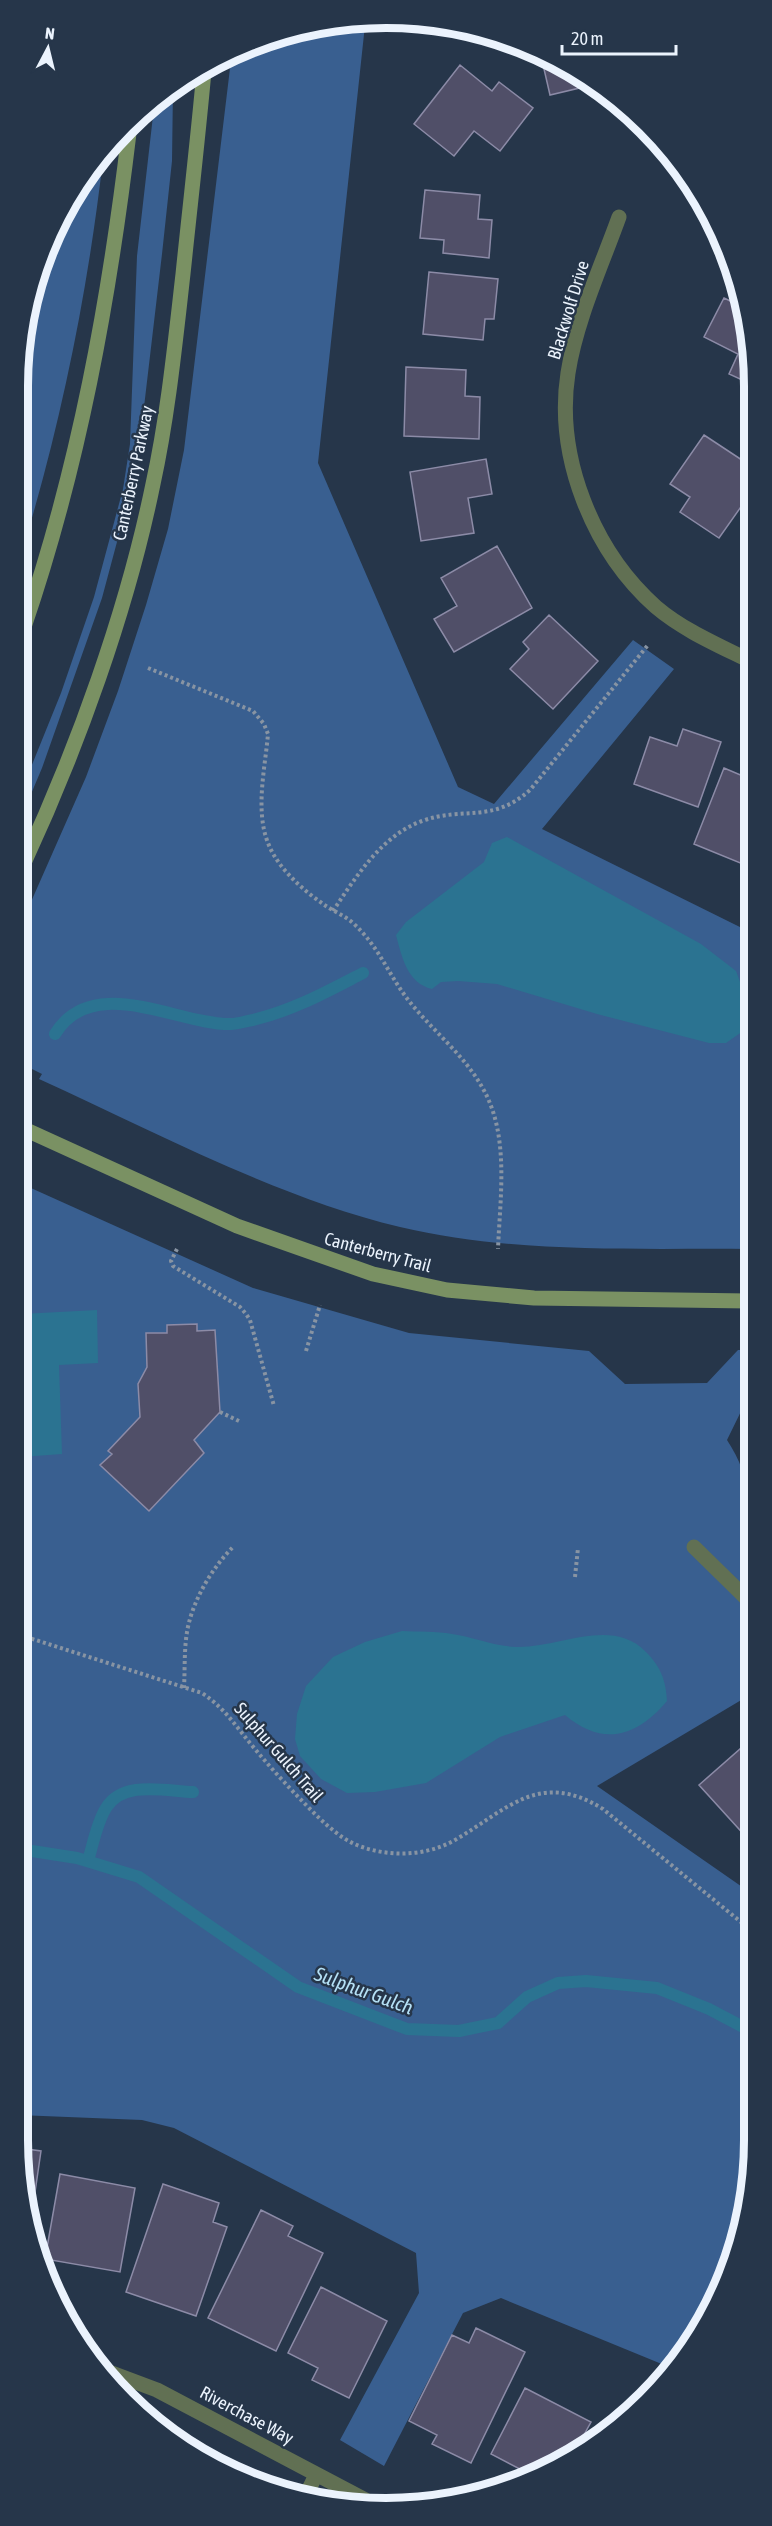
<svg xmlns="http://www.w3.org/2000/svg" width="772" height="2526" font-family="'Asap Condensed',sans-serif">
<rect width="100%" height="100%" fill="#26364a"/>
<path fill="#395f90" d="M315 25H365L318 463 458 787 494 804 633 640 674 669 542 829 750 932 749 1249C633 1248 514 1254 400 1227 278 1198 153 1131 39 1079L42 1074 22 1064 23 920 86 777 118 691 146 605 168 529 184 450 231 60Z
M173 88 172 161 162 254 140 441 129 497 102 598 42 768 23 813V787L61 693 94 597 123 489 130 444 137 256 154 107Z
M103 159C88 290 62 419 24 545L25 314 80 181Z
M22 1184 253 1288 409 1333 589 1351 625 1384 707 1383 738 1350H749V1395L727 1440C740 1460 749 1482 748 1506 747 1521 740 1534 748 1547V1696L597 1786 748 1891 747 2212 692 2344 669 2367 501 2298 463 2313 384 2466 340 2440 419 2293 416 2253 174 2128 142 2120 18 2115Z"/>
<path fill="#2b7391" d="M507 837 701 944 736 971 749 1006 746 1029 726 1043H709L597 1014 497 984 458 981 441 982 432 989C407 983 402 957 396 935L406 922 484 862 492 843Z
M97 1310 98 1363 59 1365 62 1454 21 1457V1314Z
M402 1631C419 1632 436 1631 452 1634 473 1637 494 1646 515 1647 558 1649 611 1616 646 1652 661 1667 666 1681 667 1701 637 1737 603 1747 565 1715L500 1737 426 1783 375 1792 347 1793 321 1779 300 1756 295 1739 297 1714 306 1686 333 1657 365 1642Z"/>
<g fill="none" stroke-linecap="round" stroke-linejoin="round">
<path stroke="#2b7391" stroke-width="12" d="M55 1034C93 972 178 1025 231 1024 238 1024 246 1021 253 1020 294 1010 326 992 363 973
M19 1849 77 1858 139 1877 298 1987 407 2029 459 2031 498 2023 527 1997 558 1983 586 1981 657 1988 709 2009 747 2029
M88 1861C93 1844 97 1822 106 1808 123 1780 165 1791 193 1792"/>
</g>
<path fill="#504f68" stroke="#8c8ba7" stroke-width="1.5" d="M541 56 570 67 592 85 550 95Z
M460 65 492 91 499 82 533 108 500 151 474 131 454 156 414 124Z
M425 190 480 195 478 219 492 220 489 258 443 253 444 240 420 238Z
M429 272 498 279 494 319H485L483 340 423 334Z
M724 298 741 306 751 338V384L729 374 738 354 704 337Z
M406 367 466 370 465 396 480 397 479 439 404 436Z
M704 435 751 466 750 494 719 538 680 512 690 497 670 484Z
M486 459 492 494 468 498 474 533 421 541 410 472Z
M497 546 532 608 454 652 434 619 457 606 441 578Z
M549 615 598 661 553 709 510 669 529 649 523 642Z
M683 729 721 742 698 807 634 784 650 737 677 746Z
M724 768 750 779V867L694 844Z
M197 1324V1331L215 1330 220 1412 194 1440 204 1453 149 1511 100 1465 112 1454 108 1451 140 1417 138 1384 147 1367 146 1333H167V1325Z
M748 1742V1839L699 1785Z
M19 2148 41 2151 32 2213Z
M60 2174 135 2188 120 2272 45 2259Z
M163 2184 219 2203 213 2222 227 2227 196 2316 126 2292Z
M261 2210 293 2226 288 2236 323 2253 276 2351 208 2318Z
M321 2287 387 2321 349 2398 312 2380 318 2368 288 2353Z
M476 2328 525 2352 471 2463 432 2444 437 2435 409 2421 452 2335 469 2343Z
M525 2388 591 2422 574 2453 514 2480 520 2469 491 2454Z
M595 2433 601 2436 589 2446Z"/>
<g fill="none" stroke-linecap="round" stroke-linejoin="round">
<path stroke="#8894a3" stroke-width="4" stroke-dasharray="3 3" stroke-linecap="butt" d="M148 668 253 711 264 724 268 734C265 769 255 810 268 843 278 869 304 891 326 906 335 912 345 916 353 923 379 947 386 970 406 997 429 1028 463 1053 482 1087 510 1134 500 1197 498 1249
M333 911C356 877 381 836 422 821 463 806 492 824 530 790L648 645
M177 1249 171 1261 173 1266 240 1307 246 1314 250 1320 274 1406
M306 1351 320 1305
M220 1412 241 1422
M575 1577 578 1548
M20 1635 202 1693C225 1708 237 1728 255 1749 274 1772 295 1794 317 1816 330 1828 344 1841 362 1847 391 1857 427 1856 455 1840 507 1810 539 1769 603 1809L747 1927
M184 1688C185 1670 184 1650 187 1632 192 1602 211 1569 233 1547"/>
<path stroke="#617053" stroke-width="15" d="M619 217C601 267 576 321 568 373 555 457 593 551 656 607 683 630 718 645 750 661
M694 1547 748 1600
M101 2369 157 2390 371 2503
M306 2495 316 2475"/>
<path stroke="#7a9163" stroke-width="15" d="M24 627C79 466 109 301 129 133
M23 865C77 749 127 611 153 484 168 415 175 344 183 274 190 206 198 138 204 71
M22 1128 237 1226 373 1274 447 1290 534 1298 749 1301"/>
</g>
<g text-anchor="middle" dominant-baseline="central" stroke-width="5" stroke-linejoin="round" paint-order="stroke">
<g font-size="18" fill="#ebf3fd" stroke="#26364a">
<text transform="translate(568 310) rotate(-73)">Blackwolf Drive</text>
<text transform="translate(133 473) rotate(-78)">Canterberry Parkway</text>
<text transform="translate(378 1252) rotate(15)">Canterberry Trail</text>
<text transform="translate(279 1752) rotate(49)">Sulphur Gulch Trail</text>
<text transform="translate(247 2415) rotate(28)">Riverchase Way</text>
</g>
<g font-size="20" font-style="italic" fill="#b5e1f6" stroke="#26364a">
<text transform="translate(364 1990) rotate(20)">Sulphur Gulch</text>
</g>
</g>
<path d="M0 0H772V2526H0ZM386 28H386A358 358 0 0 1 744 386V2140A358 358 0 0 1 386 2498H386A358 358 0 0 1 28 2140V386A358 358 0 0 1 386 28Z" fill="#26364a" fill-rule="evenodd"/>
<path fill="none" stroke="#ebf3fd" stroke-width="8" d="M386 28H386A358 358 0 0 1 744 386V2140A358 358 0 0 1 386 2498H386A358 358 0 0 1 28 2140V386A358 358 0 0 1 386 28Z"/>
<g transform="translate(48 48) rotate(7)" stroke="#26364a" stroke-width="4.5" paint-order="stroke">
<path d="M0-4.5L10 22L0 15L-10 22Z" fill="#ebf3fd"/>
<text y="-9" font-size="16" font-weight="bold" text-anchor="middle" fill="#ebf3fd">N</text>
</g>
<path d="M562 45v9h114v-9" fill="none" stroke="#ebf3fd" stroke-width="3"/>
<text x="571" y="45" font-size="18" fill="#ebf3fd" stroke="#26364a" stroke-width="4.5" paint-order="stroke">20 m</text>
</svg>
